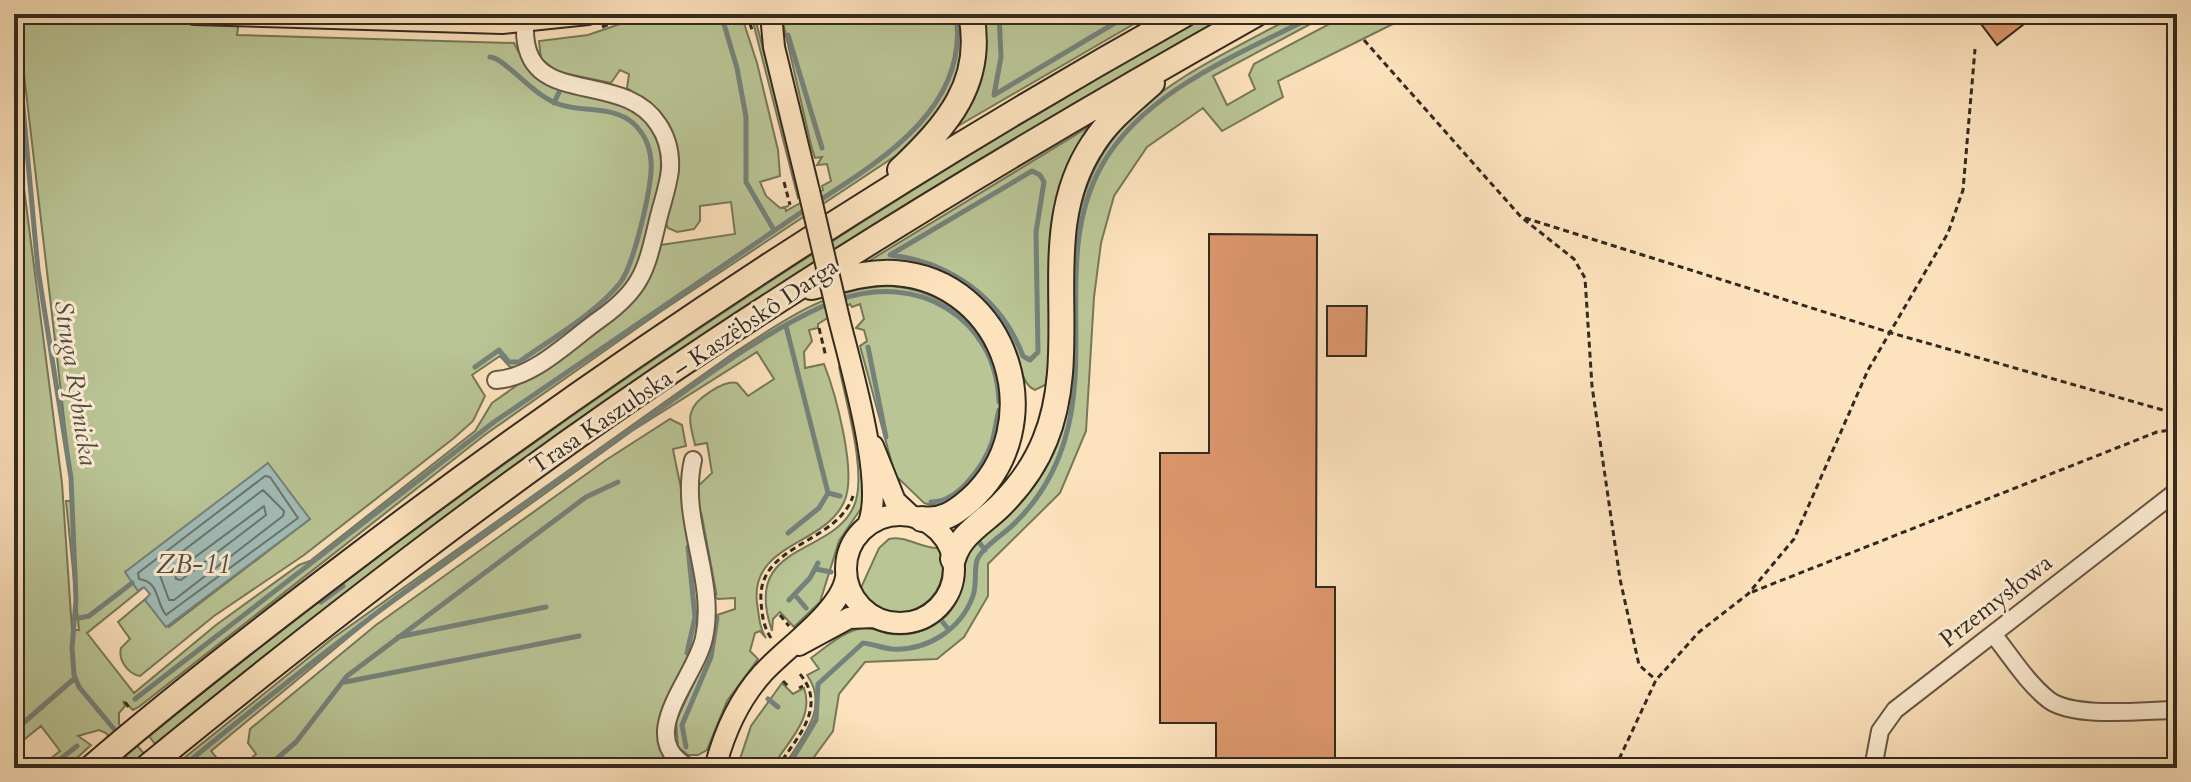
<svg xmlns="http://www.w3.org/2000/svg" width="2191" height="782" font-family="Cardo,serif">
<rect width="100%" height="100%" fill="#fde3bd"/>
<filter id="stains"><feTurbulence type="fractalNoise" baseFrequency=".0025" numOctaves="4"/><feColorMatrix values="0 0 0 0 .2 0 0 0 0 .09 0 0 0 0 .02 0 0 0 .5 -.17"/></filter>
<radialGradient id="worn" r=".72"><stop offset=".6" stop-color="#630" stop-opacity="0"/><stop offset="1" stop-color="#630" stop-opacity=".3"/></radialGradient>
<path fill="#bac595" stroke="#76785a" stroke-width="2" d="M17 14H240L237 35 514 43C547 113 590 80 635 111 648 121 657 136 660 152 666 179 642 270 623 291 595 322 554 344 520 368L510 367 500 356 472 375 485 396 473 421 454 438 304 555 214 616 140 676C128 674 118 660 121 648L130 639 118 622 150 595 145 600 169 627 310 519 126 571 138 590 144 587 87 633 134 693 216 625 299 565 310 561 475 431 492 403 627 307 645 285 661 245 735 234 731 202 700 206V221L694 229 677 232 668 228 665 220 662 118 649 103 627 88 629 74 620 70 611 83 558 72 541 59 539 41 588 35 649 14H741L757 63 778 150 780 176 760 182 766 196 780 208 789 206 785 207 786 211 823 190 822 186 831 181 827 164 817 165 822 157 815 158 811 145 781 14H959L963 50 957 77 938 114 900 153 660 312 486 434 140 706 133 710 123 701 125 706 119 713V724L156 768H136L106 733 99 730 78 736 91 745 66 768H39L60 751 41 726 16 746 25 764 24 768H14V111L62 483 72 630H79L66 501H72L71 478Z
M751 14H754L801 196 798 198Z
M983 14H1151L958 126C982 92 991 54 983 14Z
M1209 14H1230C851 228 491 467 155 744L149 736C483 464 834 226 1209 14Z
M1298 14H1329L1213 76 1227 105 1255 89 1249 75 1254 64 1348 14H1413L1278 81 1283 97 1222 131 1203 108 1147 147 1114 196 1101 243 1094 297 1086 431 1060 493 988 564V596L964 637 937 659 865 662 839 694 833 731 806 768H783C800 739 831 709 807 675L819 669 811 658C825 648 845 630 863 628 871 627 878 631 886 633 908 638 931 631 947 615 968 593 958 568 972 548 979 537 993 529 1003 520 1025 499 1043 475 1055 447 1076 397 1073 344 1072 292 1070 118 1164 87 1298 14Z
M1095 123C1034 203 1056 291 1047 384L1035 390C1021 384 1022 366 1017 353 992 284 932 261 864 264Z
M889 286C994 293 1041 418 962 490 950 500 940 509 924 503L895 475 860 346 867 341 864 330 856 328 864 319 860 304 852 307 850 304 818 324V328L809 330 812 341 804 352 805 368 824 364C835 392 858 474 844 502 824 546 750 543 757 603 759 615 759 627 766 638L760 631 755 633 750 651 758 659 727 701 707 750 698 755H688L678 747 676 721 706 657 714 616 735 609V598L718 599 712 595 695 489 712 473 707 443 695 445C693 435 688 422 691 413 694 399 724 380 737 383L748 396 774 379 757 352 632 431 373 617 211 751 225 768H182L178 763 333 638 728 357C777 325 827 287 889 286Z
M839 366 859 449 864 504 839 541 820 602 794 627 780 612 773 619 772 631C741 541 831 558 854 506 868 474 845 400 839 366Z
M670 419 682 425 686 446 673 449C683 505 709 589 695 644 685 686 636 724 673 768H240L256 754 248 743 250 729 376 625 606 460Z
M889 539C906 535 921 549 939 548 960 601 891 639 860 590L879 548Z
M782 683 793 694 804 688C815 719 786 743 772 768H737L751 726Z"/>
<path fill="#a1bdb8" stroke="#75827b" stroke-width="2" d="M268 463 310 519 166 627 145 600 150 594 144 587 138 591 125 572Z"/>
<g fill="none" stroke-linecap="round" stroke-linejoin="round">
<path stroke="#6a746c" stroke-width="2" d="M265 476 270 477 298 518 166 615C155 601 160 582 139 579L138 573Z
M263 490 284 511 283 516 174 600H169L158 570Z
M264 506 266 515 181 580 176 579 175 572Z"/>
<path stroke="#75827b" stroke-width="5" d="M721 14 737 68 746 117V182L774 230
M16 31 38 270 71 478 76 600 72 648 74 675 79 687 114 729
M788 35 822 148
M994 95 1130 14
M994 95 1001 57 999 14
M554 103 560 90
M1032 171 1040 175 1044 182 1036 232 1038 352 1030 360 1023 356C1001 298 950 262 890 255Z
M817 202C884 159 970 106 956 14
M839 300C916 272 996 316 999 402
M786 326 828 493 819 508 788 533
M868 347 886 437
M475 367 499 350 509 362H519C552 338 594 315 620 283 634 265 653 184 651 161 650 147 644 133 633 123 612 105 583 113 558 104 532 95 505 58 490 57
M828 493 840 496
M931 502C958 503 984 465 992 442 995 432 996 421 999 410
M700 514 715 594
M978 541 985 550
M816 569 831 572
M795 595 806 608
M789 600 810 578 818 563
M321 602 343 586
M74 619 89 616 132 583
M941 620 949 630
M398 637 546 607
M687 653 695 617 688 547
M345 682 579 636
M135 699 494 422 809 207
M768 699 778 707
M14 731 75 678
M686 747 682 725 711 657 717 618
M280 759 293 760 308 768
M187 763C330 645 477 535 630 430 694 386 758 334 830 303
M49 768 77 746
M266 768 296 742 347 676 586 497 618 482
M787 768 816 720 818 684 863 643C873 644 882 648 892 649 928 651 961 629 973 596 977 584 974 571 977 560 983 546 1006 533 1016 522 1039 499 1056 470 1065 439 1092 349 1054 250 1102 165 1145 89 1245 52 1318 14"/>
</g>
<path fill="#dd976d" stroke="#332a1f" stroke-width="2" d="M1977 14H2037L1997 45 1975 16Z
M2177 61V82L2167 72Z
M1209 234 1317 235 1316 587H1335V767H1216V723H1160V453H1209Z
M1327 306H1367L1366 356H1327Z"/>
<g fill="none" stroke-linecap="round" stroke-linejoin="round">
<defs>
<path id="minor" d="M496 380C534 378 570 340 600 319 641 290 646 271 657 224 661 206 668 188 670 170 671 154 667 137 658 124 620 65 513 115 526 14
M1993 634C2010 655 2027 683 2049 700 2074 719 2146 710 2177 710
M690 768C632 738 696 678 704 638 717 579 679 520 693 460
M1873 768 1880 731 1895 710 2177 491"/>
<path id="major" d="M194 14 502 23 588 14
M771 14 774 47 809 191
M839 319C850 364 886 484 868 525
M873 446 895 501 910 515
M846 569a54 54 0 1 1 108 0a54 54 0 1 1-108 0Z
M799 645 849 618 875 617
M715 768C724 733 738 701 762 674 785 648 841 611 846 577"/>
<path id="highway" d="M900 170C947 125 985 83 971 14
M811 287C838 281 866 271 895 273 1008 281 1053 426 970 500 955 513 942 522 922 519
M953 559C960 534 983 523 1001 505 1019 487 1035 465 1045 440 1084 345 1033 234 1093 144 1108 120 1131 102 1152 83
M91 768C173 697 260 630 347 564 613 361 892 178 1185 14
M146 768C327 620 512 476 707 347 886 228 1069 119 1256 14"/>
</defs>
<use href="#minor" stroke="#665846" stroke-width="20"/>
<use href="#major" stroke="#332a1f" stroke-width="24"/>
<use href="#highway" stroke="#332a1f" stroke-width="28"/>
<path stroke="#332a1f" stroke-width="3" stroke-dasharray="6 4" stroke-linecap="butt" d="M747 14 753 33
M602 27 638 14
M1364 40 1521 217 1574 259 1585 278 1592 386 1620 579 1639 665 1656 680
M784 182 790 205
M1525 218 1888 332 2177 414
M819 328 826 357
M1752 592 2157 432 2177 429
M780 615 789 626
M771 638C763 626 762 614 761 601 757 544 837 544 853 496
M783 681 789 687
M799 688 803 686
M125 702 130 709
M777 768C796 738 829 707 799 673
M1615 768 1656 680 1699 632 1748 594 1794 539 1868 370 1948 233 1963 190 1975 49"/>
<use href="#minor" stroke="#feedd4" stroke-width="16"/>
<use href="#major" stroke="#fde3bd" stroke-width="20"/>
<use href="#highway" stroke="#fde3bd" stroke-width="24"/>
<defs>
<path id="major-bridge" d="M809 191 839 319"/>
</defs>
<use href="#major-bridge" stroke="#332a1f" stroke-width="24" stroke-linecap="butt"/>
<use href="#major-bridge" stroke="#fde3bd" stroke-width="20"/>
</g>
<g text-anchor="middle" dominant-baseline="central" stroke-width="6" stroke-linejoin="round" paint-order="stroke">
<g font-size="24" fill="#332a1f" stroke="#feedd4">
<text transform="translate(684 366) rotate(-34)">Trasa Kaszubska – Kaszëbskô Darga</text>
<text transform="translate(1996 601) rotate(-38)">Przemysłowa</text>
</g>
<g font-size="26" font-style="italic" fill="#4e4f45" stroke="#feedd4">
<text transform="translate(76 383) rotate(81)">Struga Rybnicka</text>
<text x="193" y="564">ZB-11</text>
</g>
</g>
<rect width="2191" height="782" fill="none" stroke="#fde3bd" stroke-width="48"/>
<rect x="16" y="16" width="2159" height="750" fill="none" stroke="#332a1f" stroke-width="4"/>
<rect x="24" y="24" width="2143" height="734" fill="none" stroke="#332a1f" stroke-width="2"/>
<rect width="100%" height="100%" filter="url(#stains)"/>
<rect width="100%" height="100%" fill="url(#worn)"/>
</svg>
